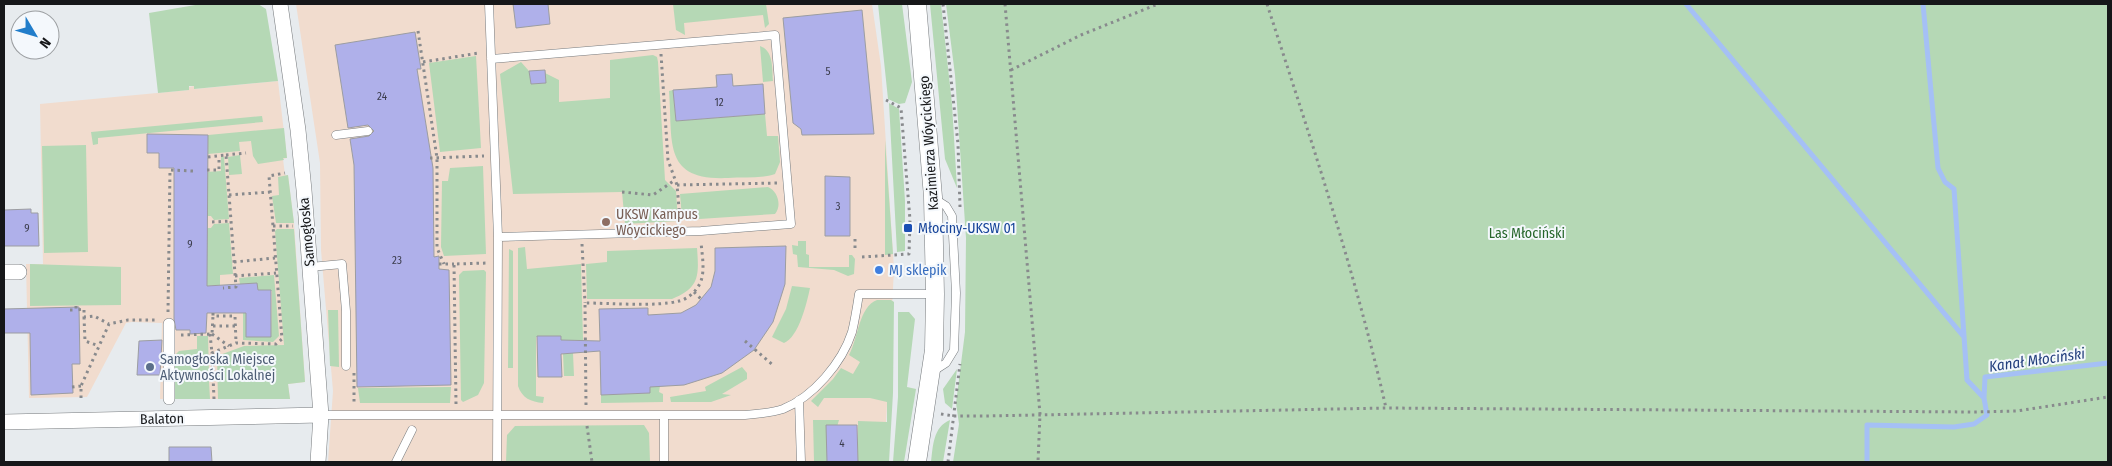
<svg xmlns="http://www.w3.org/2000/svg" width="2112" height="466" font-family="'Fira Sans Condensed',sans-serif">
<rect width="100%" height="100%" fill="#e7ebee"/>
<path fill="#f1dcce" d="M296 4H872L881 66 894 269 884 462H328L333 391 321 250 320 163Z
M278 81 287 158 283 159 285 175H288L294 223 305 382 288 384 290 399H160L162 323 132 322 126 323 87 397 29 398 26 264H43L40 104 189 90V87L194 86 195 89Z"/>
<path fill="#b5d8b5" d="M201 4H258L266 9 278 81 194 89V86H189V90L158 93 149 13Z
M673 4H766L769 24 765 28 763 15 684 23 685 35 676 30Z
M878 4H902L912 82 905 103 899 104 888 99Z
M930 4H941L952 104 957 188 945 159Z
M946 4H2108V462H953L959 424 956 403 965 332 966 238 955 75Z
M760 46C774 51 772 69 773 81L763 82Z
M653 55 657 57 658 62 665 180 676 191 678 221 625 224 622 192 513 194 500 74 521 62 529 71 531 84 546 83 545 73 559 80V102L610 98V60Z
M476 56 481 148 440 152 429 63Z
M673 90 676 121 765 114 767 136H778L780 162 775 174C761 179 743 177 728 178 662 181 673 142 669 91Z
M889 103 899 109 905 201V251L897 252Z
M262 116 263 122 98 138V144L93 145 91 132Z
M284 128 287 158H283L284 160 258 164 253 156 251 141 239 142 240 151 208 154V135Z
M885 140 893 254 885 255Z
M86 145 88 252 44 253 42 146Z
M240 155 242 174 229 175 228 157Z
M221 157H224L229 219 214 220 211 216H207V172L221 171Z
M483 166 486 254 444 256 441 247 442 181H448L450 168Z
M288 175 294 223H276L272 196 279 195 278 177Z
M768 187C778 191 782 206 775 214L684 220 682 218 680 194Z
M229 223 233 274 220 275V285L207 286 206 228H211L214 224Z
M277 229H294L305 382 288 384 290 399H218L217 356 244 346 284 345 275 231Z
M798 241H806V254L809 255V267H849V255H852L855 259 854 274 848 276 834 270 798 267 797 255 793 254 792 245 798 246Z
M525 247 527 269 581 264 583 340 561 341V336L536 337V396L544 397 543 403C531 402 522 398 518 386V248Z
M697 248C699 275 700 288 672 299H587L586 264 607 262V251Z
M509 249 513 251V368H508Z
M30 264 121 267V305L30 306Z
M484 270 486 272 484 383 478 395 463 402 461 400 459 275 463 271Z
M274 275 279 336 273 342 243 340V313H246V337H271L272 291 257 290V283L240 284 239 278Z
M792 286 810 288C807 302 799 337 784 343L772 337 786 309Z
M877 300H891L894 302 893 393 889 462H858V421L887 422V402L870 398H824L818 407 811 401 833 379 841 368 853 374 860 362 849 355C858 339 859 306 877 300Z
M328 310H338L339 367 330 366Z
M898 312H909L915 319 907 387 916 389 904 462H893L898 397Z
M197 336H208L209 373H203L201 377 204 381H209L210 399H173V357L179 351 197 349Z
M573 353 574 376H564L563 354Z
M742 367 747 373V379L722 394 731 395 711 402H671L670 397 706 391 705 387Z
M957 369 952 409 945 403 943 389Z
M650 386H660L659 392 663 394V402L601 403V395L650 393Z
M451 387 450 403H360L358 388Z
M813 420H839L827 461H814Z
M950 420 943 462H931C933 446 933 427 950 420Z
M644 425 649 433 650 462H506L507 435 515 426Z"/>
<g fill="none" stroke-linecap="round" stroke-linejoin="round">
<path stroke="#a5c0f5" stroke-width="5" d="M1686 4 1964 337
M1923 4 1938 168 1945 182 1954 189 1967 380 1984 398
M1867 462V425L1954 427 1974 424 1987 415 1984 398 1985 377 2108 363"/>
</g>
<path fill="#afb0ea" stroke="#9c9da1" d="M513 4H548L550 24 516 28Z
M862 10 874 134 802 135 801 129 793 123 783 18Z
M415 32 421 69H417L433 168 434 257 439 256V269L449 270 451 385 357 387 354 165 350 139 369 136 374 131 368 125 348 128 335 45Z
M545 70 546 83 531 84 529 71Z
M732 74 733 86 763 84 765 114 676 121 673 90 717 87 716 75Z
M147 134 208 135 207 286 257 283 258 290H271V337H246V313H207L206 333 190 334V330H176L174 319V168H159V153H147Z
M825 176 850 177V236H825Z
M31 209V213H38L39 246H4V210Z
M786 246 785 284 773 322 754 350 722 373 684 385 650 387V393L601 395 600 351 561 354 562 377H538L537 336H561V340L600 341 599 309 648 308V315L681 313 696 305 711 287 715 271V248Z
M79 307 80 364H72L73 393 31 395 30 333H4V309Z
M162 340 160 375H137L139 341Z
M826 425H857L858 462H827Z
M169 447H211L212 462H169Z"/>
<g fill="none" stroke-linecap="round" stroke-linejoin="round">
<defs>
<path id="service" d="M489 4 498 237 497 462
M491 59 775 35 791 224 701 231 498 237
M336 135 368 131
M310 267 342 264 346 311V366
M932 372 946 363 954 350 956 293 952 216 946 206 935 199
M799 400 801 462
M321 415H745C758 414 771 413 783 409 813 397 842 363 852 332 855 320 857 307 859 294H935
M396 462 412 430
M664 462V415"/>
<path id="pedestrian" d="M169 399V324"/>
<path id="minor" d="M280 4 298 130 304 190 321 415 318 462
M4 272H19
M4 422 321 415"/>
<path id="tertiary" d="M917 462 934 350 935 294 933 197 917 4"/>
</defs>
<use href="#service" stroke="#777b7e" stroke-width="9"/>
<use href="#pedestrian" stroke="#777b7e" stroke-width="12"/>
<use href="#minor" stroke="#777b7e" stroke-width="16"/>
<use href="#tertiary" stroke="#777b7e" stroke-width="19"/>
<path stroke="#888a8d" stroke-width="3" stroke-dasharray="2.5 4" stroke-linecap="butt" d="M943 4 958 144 960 207
M1005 4 1040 414 1038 462
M1267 4C1310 137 1355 271 1386 408
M418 31 437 158V248L444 264
M661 54 668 160 677 185 680 220
M423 62 479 53
M1011 70 1081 35 1158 4
M226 155 246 153
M208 157 226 155 236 287 223 288
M430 158 484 156
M207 170H219V156
M677 185 777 183
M622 192 653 195 675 180
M229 195 270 192
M212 222 231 221
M273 226H293
M582 244 585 303
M855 248V237
M862 257 909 254 910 220 901 108 886 100
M234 262 275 258
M439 264H454
M235 276 276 273
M694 292 702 300
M76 306V310L84 309V317L94 316 109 324
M70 310H76
M168 312 170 170 193 171
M213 313V316H235L236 343
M84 317 85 341 99 346
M213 326H236
M210 334 212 353
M212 334 229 346
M181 335 212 334 213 316
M745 341 774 366
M354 373V405
M72 387 81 386
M81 398V386L109 324 128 320H158
M214 399 212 353 236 343 276 344 282 339 269 176 285 173
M456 404 454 264 488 263
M586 405 585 303C609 303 657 307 679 301 688 299 697 291 701 281 705 269 702 255 701 242
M941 414 954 416H986L1386 408 1975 412 2017 411 2108 397
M587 426 592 462
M948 462 960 364"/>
<use href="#service" stroke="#fff" stroke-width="8"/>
<use href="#pedestrian" stroke="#fff" stroke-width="11"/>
<use href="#minor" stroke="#fff" stroke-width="15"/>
<use href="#tertiary" stroke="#fff" stroke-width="18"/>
</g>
<circle fill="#8d6e63" stroke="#f4f8fc" stroke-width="2" cx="606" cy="222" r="5"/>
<rect fill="#1a4fb4" stroke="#f4f8fc" stroke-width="2" x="903" y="223" width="10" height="10" rx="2.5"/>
<circle fill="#3f7fe0" stroke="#f4f8fc" stroke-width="2" cx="879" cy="270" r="5"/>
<circle fill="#5c6f8a" stroke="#f4f8fc" stroke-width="2" cx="150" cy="367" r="5"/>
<g text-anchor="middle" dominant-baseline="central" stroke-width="4" stroke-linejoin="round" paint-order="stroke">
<g font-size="11" fill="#3c3d4d">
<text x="828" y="71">5</text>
<text x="382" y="96">24</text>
<text x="719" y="102">12</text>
<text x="838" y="206">3</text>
<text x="27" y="228">9</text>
<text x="190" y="244">9</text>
<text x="397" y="260">23</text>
<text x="842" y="443">4</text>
</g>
<g font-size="14" fill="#161719" stroke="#f4f8fc">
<text transform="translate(929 143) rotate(-94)">Kazimierza Wóycickiego</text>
<text transform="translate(307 232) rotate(-95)">Samogłoska</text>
<text transform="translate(162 419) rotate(-1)">Balaton</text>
</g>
<g font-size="14" fill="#785e54" stroke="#f4f8fc" text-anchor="start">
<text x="616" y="214">UKSW Kampus<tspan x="616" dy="16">Wóycickiego</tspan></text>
</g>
<g font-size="14" fill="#164399" stroke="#f4f8fc" text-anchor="start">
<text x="918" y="228">Młociny-UKSW 01</text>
</g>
<g font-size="14" fill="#26662b" stroke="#f4f8fc">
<text x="1527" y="233">Las Młociński</text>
</g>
<g font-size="14" fill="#366cbe" stroke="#f4f8fc" text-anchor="start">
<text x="889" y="270">MJ sklepik</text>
</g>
<g font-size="14" fill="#4e5e75" stroke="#f4f8fc" text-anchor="start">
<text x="160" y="359">Samogłoska Miejsce<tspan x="160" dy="16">Aktywności Lokalnej</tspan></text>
</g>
<g font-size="15" font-style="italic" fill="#233f7d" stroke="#f4f8fc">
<text transform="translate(2037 360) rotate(-8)">Kanał Młociński</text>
</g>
</g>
<rect width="2112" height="466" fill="none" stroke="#161719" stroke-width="10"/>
<g transform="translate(35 35) rotate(128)"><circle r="24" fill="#f4f8fc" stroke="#9b9ea1"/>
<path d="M0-4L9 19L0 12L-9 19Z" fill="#217dca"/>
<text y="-8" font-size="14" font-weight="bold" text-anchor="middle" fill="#161719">N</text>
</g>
</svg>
